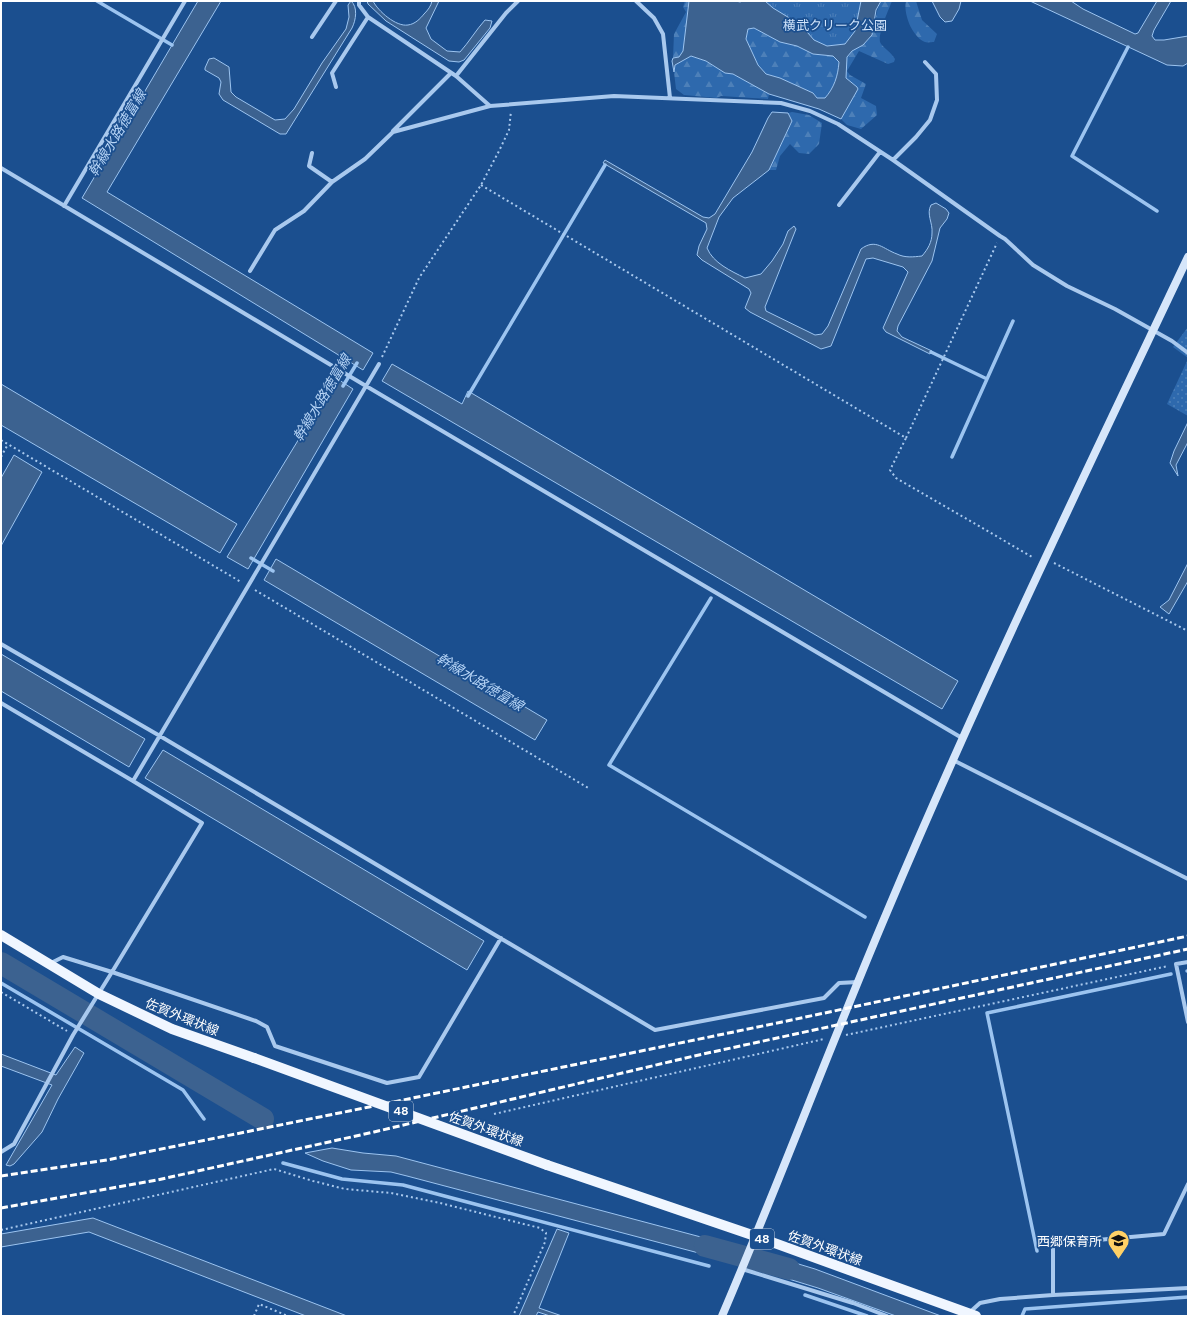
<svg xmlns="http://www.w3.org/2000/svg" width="1189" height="1317" font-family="'DM Sans','Noto Sans JP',sans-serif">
<defs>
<pattern id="grass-dots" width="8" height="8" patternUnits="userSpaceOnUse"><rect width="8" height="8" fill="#2e69ad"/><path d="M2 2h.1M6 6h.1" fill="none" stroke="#4d80b9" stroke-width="1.8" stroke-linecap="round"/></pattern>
<pattern id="forest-firs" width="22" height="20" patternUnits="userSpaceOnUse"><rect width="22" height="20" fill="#2e69ad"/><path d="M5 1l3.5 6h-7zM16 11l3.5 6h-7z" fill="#4d80b9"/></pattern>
<pattern id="park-tufts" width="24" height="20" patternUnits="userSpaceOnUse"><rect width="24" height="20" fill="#2e69ad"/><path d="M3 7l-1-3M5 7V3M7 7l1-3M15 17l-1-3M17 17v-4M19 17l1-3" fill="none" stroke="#4d80b9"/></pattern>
</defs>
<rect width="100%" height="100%" fill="#1b4f8f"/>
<path fill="url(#grass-dots)" d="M1188 327V358L1173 347Z
M1188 359V416L1167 404Z"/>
<path fill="url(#forest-firs)" d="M685 1H689L690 2 683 52 679 57 673 58 674 34 686 12 683 7Z
M881 1H892C889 9 878 33 880 42 882 47 891 52 895 59L894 62 888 64 859 51 847 71 850 75 866 84 861 98 876 106 877 115 861 129 847 125 841 119 858 89 845 78C846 72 845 62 848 56 851 48 867 46 872 34 876 23 875 12 881 1Z
M906 1H916L922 20 937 34 934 42C932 42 927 43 925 42 912 37 903 13 906 1Z
M754 28 780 42 797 46 813 54 833 56 839 62C838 76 834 88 825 98H817L813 93 780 78 766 74 758 65 746 39 748 29Z
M690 56 706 61 725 73 733 74 769 94 768 99 721 96 717 98 684 95 676 89 674 72 675 65Z
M792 112 809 115 822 123 819 144 809 154 799 153 790 144 780 156 776 170H769L792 122 788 113Z"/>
<path fill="url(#park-tufts)" d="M757 1H870L861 38 840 50 814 47Z"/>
<path fill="#3c6290" stroke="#9cc4f0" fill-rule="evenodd" d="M198 1H221L107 192 373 353 363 370 82 198Z
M351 1C358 7 356 20 352 28L286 134H280L223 100 219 94 221 82 219 78 205 70V68L209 59 214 58 229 67 231 92 236 97 275 120 285 119 294 109 322 63 346 29 349 17 348 5Z
M367 1H373C378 11 396 27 408 25 415 24 420 19 424 14 428 10 431 6 432 1H439L426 28 431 39 447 51 460 52C469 42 476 30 485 20L492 21 490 28 464 60 459 62 449 61 386 21 368 4Z
M689 1H736L740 2 743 1H765L773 8 801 25 814 40 827 46 845 44 855 31 861 1H881L876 10 872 35 863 45 852 51 847 57 846 78 857 87 858 89 841 119 819 109 769 94 733 74 725 73 706 61 691 56 675 65 674 72 672 61 673 58 679 57 683 51ZM754 28 780 42 797 46 813 54 833 56 839 62C838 76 834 88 825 98H817L813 93 780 78 766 74 758 65 746 39 748 29Z
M932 1H961L959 9 952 21 945 22 940 17Z
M1030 1H1071L1083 9 1135 34 1138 33 1157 1H1171L1154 30 1152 36 1155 40H1164L1188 36V63L1183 66 1167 65Z
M772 112 788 113 792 121 769 170 733 198 719 217 707 248C713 263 731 271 745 278L761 274 772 261 783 244 788 231 794 226 796 229 765 307 766 311 815 335 822 334 828 326 861 249C876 238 883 249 897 254 905 258 913 257 922 256 928 249 932 242 932 233 933 223 926 214 931 205L936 203 946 209 949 213 947 219 940 228 932 261 898 326 897 331 902 337 932 351 930 354 886 332 883 328 908 272 903 267 873 258 866 259 831 346 821 349 750 312 745 308 751 293 749 289 702 260 697 255 699 246 707 229 706 223 603 163 605 160 703 217 709 218 715 214 752 152 768 118Z
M392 364 462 404 468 391 958 681 942 709 382 381Z
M336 378 353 389 248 569 227 557Z
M1 384 237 524 220 553 1 425Z
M1188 422V442L1176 465 1178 476 1170 463 1174 451Z
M14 455 42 472 1 546V478Z
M276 559 547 720 535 740 264 580Z
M1188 563V581L1169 614 1160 607 1169 600Z
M1 654 145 739 129 767 1 691Z
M163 750 484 941 467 970 145 778Z
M75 1047 84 1053 58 1099 42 1132 14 1164 10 1166 6 1165 52 1085 1 1066V1054L56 1075Z
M332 1148 363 1153 396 1156 731 1245 733 1254 729 1261 407 1176 391 1172 351 1170 323 1161 305 1153Z
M93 1218 347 1316H306L89 1232 1 1247V1234Z
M557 1229 569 1233 539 1308 562 1316H550L538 1312 536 1316H519Z
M769 1255 815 1269 941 1316H896L818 1288 756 1269 759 1262Z"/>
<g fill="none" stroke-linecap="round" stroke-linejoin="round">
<path stroke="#9cc4f0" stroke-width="3.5" d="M97 1 172 45
M1128 47 1072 156 1157 211
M931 352 987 379
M343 386 357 363
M468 396 605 165
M952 457 1013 321
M251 558 273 571
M711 598 609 765 865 917
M1187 971H1188
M1 983 183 1090 204 1119
M283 1163 342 1179 403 1185 709 1266
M1037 1251 987 1013 1171 974
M805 1295 867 1316
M1022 1316 1025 1309 1188 1297"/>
<path stroke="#3c6290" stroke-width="22" d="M1 963 263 1119
M705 1246 789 1269"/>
<path stroke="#a9c9ee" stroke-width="2" stroke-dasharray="2 3" stroke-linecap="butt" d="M481 185 906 438 890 470 896 478 1034 558
M382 357 419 278 481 185 499 151 509 130 511 111
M906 438 997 243
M1 440 241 582
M1 457 8 444
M1054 563 1188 631
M255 590 590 789
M1 992 67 1031
M846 1035 1168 966
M494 1114 824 1039
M1 1230 274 1169 313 1181 345 1189 391 1193 440 1203 540 1228 546 1233 545 1242 513 1316
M254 1316 259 1304 288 1316"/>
<path stroke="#a9c9ee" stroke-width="4" d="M359 1V5L368 17 456 76 490 106 614 96 781 103 810 111 838 124 893 160 1000 236 1005 239 1033 265 1067 286 1115 309 1172 341 1188 353
M636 1 654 18 663 34 670 98
M312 37 336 1
M456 76 506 13 518 1
M336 87 332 73 368 17
M393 131 451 73
M312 153 309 166 332 182
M893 160 916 137 930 120 937 100 936 74 925 62
M1 168 366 386 962 738
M839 205 880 152
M64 206 185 1
M250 271 275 230 304 211 332 182 365 159 393 132 490 106
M1 644 160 736 655 1030 824 998 839 983 858 982
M1 703 133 781
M953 760 1188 879
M1188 962 1176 964 1188 1022
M51 963 63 957 112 972 202 823 133 781 379 364
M1 1152 14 1144 73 1035 112 972 256 1021 267 1027 275 1046 387 1083 419 1077 501 938
M742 1269 853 1303 887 1316
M1053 1295V1244L1164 1234 1188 1184
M969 1313 980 1303 1000 1299 1053 1295 1188 1288"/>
<path stroke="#d6e6fa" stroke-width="8" d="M722 1316C779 1183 830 1046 887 912 980 691 1085 474 1188 257"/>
<path stroke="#f0f6ff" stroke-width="10" d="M1 935 99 994 172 1029 254 1058
M547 1165 755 1236 976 1316"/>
<path stroke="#fff" stroke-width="3" stroke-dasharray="7 3" stroke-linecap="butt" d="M1 1176 107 1160 369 1107 782 1022 1188 936
M1 1208 157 1180 374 1132 694 1056 1188 949"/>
<path stroke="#f0f6ff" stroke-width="10" d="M254 1058 547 1165"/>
</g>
<defs>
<symbol id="school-pin" viewBox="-11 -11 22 30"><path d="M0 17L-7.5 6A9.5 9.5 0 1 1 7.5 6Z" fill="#ffd166" stroke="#1b4f8f"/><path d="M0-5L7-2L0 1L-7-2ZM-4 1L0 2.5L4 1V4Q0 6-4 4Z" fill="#111"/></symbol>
</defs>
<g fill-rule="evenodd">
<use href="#school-pin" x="1106" y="1228" width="25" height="34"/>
</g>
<g text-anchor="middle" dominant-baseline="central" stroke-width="3.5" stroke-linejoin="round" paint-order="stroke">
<g fill="#1b4f8f" stroke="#bbcadd" stroke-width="1">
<rect x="389" y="1101" width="24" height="20" rx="3"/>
<rect x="750" y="1229" width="24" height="20" rx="3"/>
</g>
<g font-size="12" font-weight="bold" fill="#fff">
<text x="401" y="1111">48</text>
<text x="762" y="1239">48</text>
</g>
<g font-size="13" fill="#cfe3fa" stroke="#1b4f8f">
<text x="835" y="25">横武クリーク公園</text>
</g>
<g font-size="13" fill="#fff" stroke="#1b4f8f">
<text transform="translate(182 1017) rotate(22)">佐賀外環状線</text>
<text transform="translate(486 1129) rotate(20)">佐賀外環状線</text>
<text transform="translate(825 1248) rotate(20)">佐賀外環状線</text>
</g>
<g font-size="13" fill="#fff" stroke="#1b4f8f" text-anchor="end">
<text x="1102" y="1241">西郷保育所</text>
</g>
<g font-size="14" font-style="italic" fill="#b5d3f5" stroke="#1b4f8f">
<text transform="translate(117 133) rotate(-59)">幹線水路徳富線</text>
<text transform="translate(322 398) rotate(-59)">幹線水路徳富線</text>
<text transform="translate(480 682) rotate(31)">幹線水路徳富線</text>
</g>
</g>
<rect width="1189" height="1317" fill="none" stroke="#ffffff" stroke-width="4"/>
</svg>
